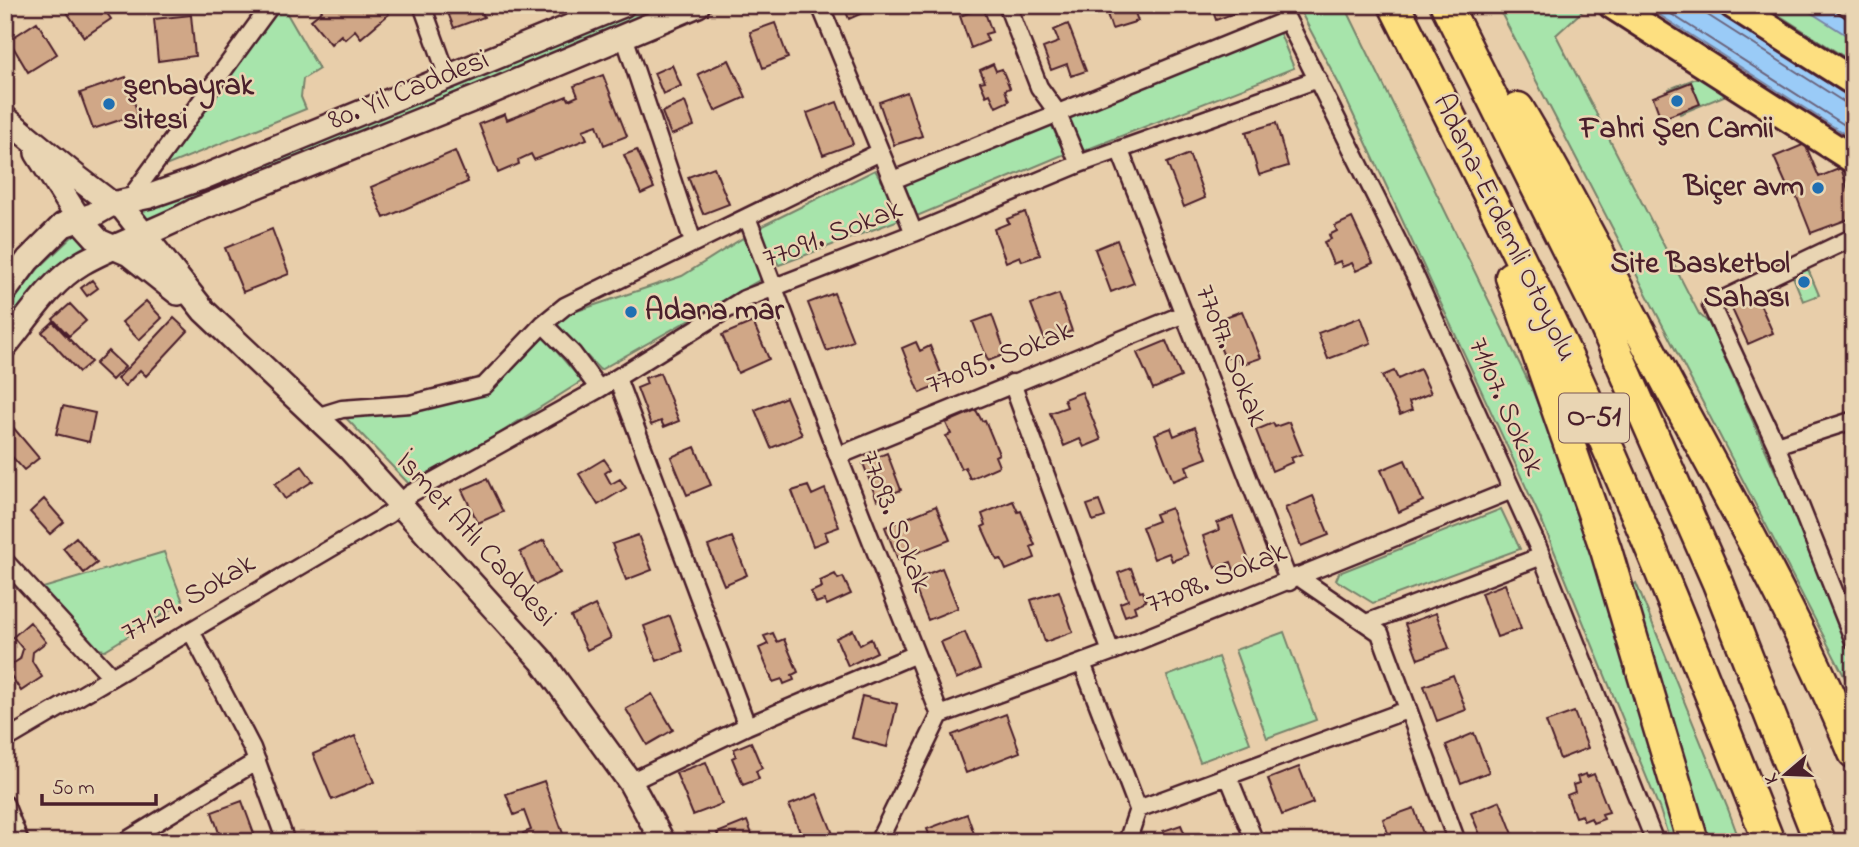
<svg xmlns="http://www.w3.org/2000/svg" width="1859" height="847" font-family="'Indie Flower',sans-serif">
<rect width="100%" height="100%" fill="#e8ceaa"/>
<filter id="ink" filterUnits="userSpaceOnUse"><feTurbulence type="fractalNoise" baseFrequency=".0143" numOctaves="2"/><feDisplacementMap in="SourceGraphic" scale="14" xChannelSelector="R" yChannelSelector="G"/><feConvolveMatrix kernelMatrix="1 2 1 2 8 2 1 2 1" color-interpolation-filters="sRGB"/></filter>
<g filter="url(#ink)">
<path fill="#a7e4ab" stroke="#78826b" stroke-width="2" d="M278 5H282L319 69 303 79 301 97 306 109 158 169Z
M649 5H671L344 140 151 226 137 208Z
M1297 5H1343L1347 10 1531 387 1577 505 1677 842H1670L1660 810 1544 526 1340 86Z
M1497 5H1589L1556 35 1699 314 1709 323 1792 509 1854 661V695Z
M1763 5H1854V63Z
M1279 31 1294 68 1083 151 1067 115Z
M1704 75 1731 93 1680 114 1669 89Z
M1050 122 1065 154 917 216 903 181Z
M875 170 904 218 779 265 756 229Z
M77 232 90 248 44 278 5 325V312L39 268Z
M743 238 765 277 600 370 555 322 568 314 682 276Z
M1805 262 1819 295 1803 301 1790 269Z
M544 337 582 381 500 433 410 485 345 417 412 411 483 393 515 366Z
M1501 509 1520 549 1373 603 1336 580 1339 573Z
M164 552 185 607 177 606 105 650 98 649 43 588Z
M1636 583 1728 809 1740 842H1708L1632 586Z
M1284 632 1316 720 1267 738 1235 650Z
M1218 657 1250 743 1200 762 1167 676Z"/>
<path fill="#9acbf7" stroke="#7a86a5" stroke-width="2" d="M1644 5H1705L1854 100V140Z
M1799 5H1827L1854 23V40Z"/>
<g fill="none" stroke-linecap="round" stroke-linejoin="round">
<path stroke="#6a647d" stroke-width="2" d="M1657 5 1854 131
M1702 5 1706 14 1847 104 1854 105"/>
</g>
<path fill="#d0a787" stroke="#4a1f2b" stroke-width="2" d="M62 5H101L111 19 84 37Z
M383 5 389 14 361 38 355 30 345 39 341 35 331 44 311 20 322 11 318 5Z
M445 5H479L484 17 454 28Z
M843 5H865L867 11 849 19Z
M1104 5H1132L1138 21 1112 29Z
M1211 5H1247L1248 8 1216 20Z
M983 7 992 32 985 34 988 41 971 48 960 16Z
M191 15 195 56 158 61 154 19Z
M37 22 57 54 28 72 9 40Z
M775 23 788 58 763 68 750 32Z
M1068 24 1086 71 1071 76 1067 64 1051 70 1043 48 1059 42 1054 30Z
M729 60 746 97 715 111 698 74Z
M993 64 996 71 1002 69 1010 88 1005 90 1009 101 996 107 990 94 986 96 980 82 985 81 980 70Z
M672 65 681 86 663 94 654 73Z
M603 75 627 136 604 145 597 125 583 130 587 139 534 160 531 154 518 160 519 164 498 173 479 124 505 114 507 120 567 96 569 100 578 96 574 86Z
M126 77 138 114 93 129 80 93Z
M1691 82 1700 104 1661 119 1653 97Z
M907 92 922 136 894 145 879 102Z
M685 102 694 126 671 135 662 112Z
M837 102 853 144 823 155 807 113Z
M1276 123 1288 166 1259 175 1246 132Z
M1805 144 1819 177 1841 168 1848 189 1854 187V217L1811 233 1794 190 1790 193 1774 157Z
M637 150 654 188 641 194 624 155Z
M455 151 468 182 384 218 371 187Z
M1189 154 1205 198 1184 207 1167 163Z
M714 167 729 204 703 214 688 177Z
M1025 212 1040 255 1022 261 1020 256 1006 262 994 229 1009 223 1007 219Z
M1352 218 1373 263 1356 271 1352 263 1342 267 1340 261 1333 264 1324 242 1331 239 1329 235 1337 231 1335 226Z
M272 229 289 274 243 292 225 248Z
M1117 240 1134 283 1111 292 1095 249Z
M92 280 98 288 87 296 81 288Z
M1752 286 1773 333 1748 344 1727 298Z
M834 293 853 341 827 351 808 303Z
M1059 294 1072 331 1045 341 1031 304Z
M146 301 162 318 139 340 122 322Z
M70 304 86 321 69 336 53 319Z
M1242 311 1261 358 1240 365 1236 354 1225 359 1216 337 1228 332 1222 318Z
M992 315 1006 354 988 361 973 322Z
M1361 317 1371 343 1328 359 1318 333Z
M174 318 188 331 146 376 140 370 125 386 117 379Z
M53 322 91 362 79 372 42 332Z
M753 322 769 359 738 373 722 335Z
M1166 341 1181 377 1153 389 1137 353Z
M916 342 920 351 930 346 943 378 933 382 935 387 920 393 902 348Z
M108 351 125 367 112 380 95 364Z
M1420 369 1431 393 1409 402 1412 410 1400 415 1382 376 1394 371 1398 379Z
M660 373 679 421 664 427 661 421 651 425 637 388 647 384 645 378Z
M1082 392 1101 440 1084 447 1080 439 1064 446 1050 413 1067 407 1064 399Z
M786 397 802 435 771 448 755 410Z
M63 406 95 413 89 442 56 434Z
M976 410 982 421 985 420 999 454 995 456 999 466 970 479 965 467 961 469 946 436 951 434 946 423Z
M1289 422 1302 454 1291 458 1293 462 1272 471 1256 430 1273 423 1275 427Z
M12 426 39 458 24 470 5 449V432Z
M1195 427 1207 458 1186 466 1189 475 1173 481 1155 434 1171 428 1174 436Z
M695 447 711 485 687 495 671 457Z
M887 453 901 490 877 500 863 463Z
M604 459 611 469 605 473 611 484 620 479 626 488 598 505 579 474Z
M1405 460 1423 501 1399 512 1381 470Z
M302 466 313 481 285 499 275 484Z
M487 479 503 512 478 523 462 490Z
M808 486 812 495 825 489 839 527 825 532 828 540 813 546 792 491Z
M1313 496 1329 535 1301 546 1285 508Z
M44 499 64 522 50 534 30 512Z
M1013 501 1018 512 1021 511 1035 545 1031 547 1035 558 1006 570 1001 559 997 560 982 527 986 525 982 514Z
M1099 501 1105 517 1093 521 1087 505Z
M936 506 950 540 898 560 885 527Z
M1171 508 1188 555 1172 561 1169 553 1154 559 1142 527 1158 521 1155 514Z
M1233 517 1250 564 1234 570 1231 562 1215 568 1203 536 1219 530 1217 523Z
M638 535 652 570 626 580 612 544Z
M76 537 97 563 84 573 63 548Z
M732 537 747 575 724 585 708 546Z
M544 540 560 573 535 585 520 552Z
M942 568 958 608 928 620 912 580Z
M1131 568 1140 592 1143 591 1146 601 1134 606 1136 612 1125 616 1120 603 1128 600 1118 573Z
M835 574 838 579 843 577 851 594 827 605 824 600 816 603 811 592 822 587 820 581Z
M1505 584 1521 629 1497 637 1481 593Z
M1059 591 1073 632 1045 642 1031 600Z
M595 605 611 638 587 650 571 617Z
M1436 613 1449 648 1418 659 1405 624Z
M670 616 683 651 657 661 644 626Z
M30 622 46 642 33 652 32 661 42 677 21 691 6 668 20 659 23 649 13 637Z
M853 630 860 645 871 639 877 652 848 666 836 638Z
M965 632 980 669 956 679 941 642Z
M773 633 777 642 784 639 798 672 792 675 794 680 784 684 782 679 773 682 759 648 768 644 764 636Z
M1453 675 1466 710 1437 721 1424 686Z
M652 694 673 730 647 745 626 709Z
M862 696 897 704 887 747 852 738Z
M1574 712 1588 748 1560 759 1546 722Z
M1006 714 1020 752 966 773 952 735Z
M1474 733 1489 772 1461 783 1446 745Z
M355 736 374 782 332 800 313 754Z
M751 742 762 768 756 771 759 779 743 785 732 758 736 756 734 749Z
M706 762 722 804 693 815 676 773Z
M1299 767 1313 803 1282 815 1268 779Z
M1586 774 1587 777 1594 774 1609 812 1602 814 1604 819 1593 823 1591 818 1584 821 1582 815 1575 817 1567 795 1575 792 1573 785 1579 783 1577 777Z
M544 781 566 842H526L523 833 531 830 524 811 514 815 506 794Z
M817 794 833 834 815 842H804L789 805Z
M242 801 257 842H222L212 812Z
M1500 801 1516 842H1483L1471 813Z
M1414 808 1426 842H1391L1383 819Z
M967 814 977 842H932L927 829Z
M747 821 755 842H720L717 833Z
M1181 825 1188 842H1150L1165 836 1163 831Z"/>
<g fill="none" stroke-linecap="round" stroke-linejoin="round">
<defs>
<path id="street" d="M422 5 448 77
M820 5 914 233
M1007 5 1039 87 1057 112 1079 164
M1280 5 1417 280 1538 547 1655 842
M1844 5 1854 12
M624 36 693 242
M1120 151 1289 582
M893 180 1287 20
M138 199 136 190 271 5
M747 217 834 446 940 715 878 842
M1854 237 1711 305 1776 445 1854 641
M543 324 573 354 599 389
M617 378 747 726
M1012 383 1111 652
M316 417 342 409 410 404 484 386 543 324 565 306 880 152
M1776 445 1854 420
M838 456 1184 314
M5 561 111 676
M1297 576 1380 633 1457 842
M1366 623 1542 556
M191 631 252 748 286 842
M1082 663 1138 809 1127 842
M940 715 1111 652 1512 490
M5 740 389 514 410 494 599 389 744 299 914 233 1079 164 1318 79
M1228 776 1255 842
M630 782 747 726 916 654
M5 804 20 842
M1138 809 1407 710
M124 842 257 761"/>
<path id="secondary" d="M5 118 78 178 112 204 122 207 204 311 349 448 542 661 630 782 663 842
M37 153 79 219 99 241 129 254 178 293
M5 291 28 260 63 225 93 215 112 204 150 196 199 179 623 5
M5 346C28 318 50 282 82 263 117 243 158 231 194 211L479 97 698 5"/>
<path id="primary" d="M1612 5 1854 160
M1733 5 1854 82"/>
<path id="highway" d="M1394 5C1452 120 1510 235 1565 352 1639 513 1704 677 1769 842
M1446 5 1602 319 1718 583 1820 842
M1518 108C1572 199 1620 294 1670 388 1735 508 1802 627 1854 753
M1511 277 1606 550 1693 842"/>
</defs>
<use href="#street" stroke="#4a1f2b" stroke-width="21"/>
<use href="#secondary" stroke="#4a1f2b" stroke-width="28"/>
<use href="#primary" stroke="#4a1f2b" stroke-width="32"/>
<use href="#highway" stroke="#4a1f2b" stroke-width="35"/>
<use href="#street" stroke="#e9d5b3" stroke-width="16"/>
<use href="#secondary" stroke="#e9d5b3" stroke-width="23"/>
<use href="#primary" stroke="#fddf80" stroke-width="26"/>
<use href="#highway" stroke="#fddf80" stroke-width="30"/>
</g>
</g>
<g fill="#1f6fb2" stroke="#e9d5b3" stroke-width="2.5">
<circle cx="1677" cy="101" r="7"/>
<circle cx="109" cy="104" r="7"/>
<circle cx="1818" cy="188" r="7"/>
<circle cx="1804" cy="282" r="7"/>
<circle cx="631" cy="312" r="7"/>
</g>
<g text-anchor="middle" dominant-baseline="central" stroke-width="5" stroke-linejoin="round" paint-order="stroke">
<rect fill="#e9d5b3" stroke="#7a5654" stroke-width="2" x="1559" y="393.5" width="70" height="49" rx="5"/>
<g font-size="28" font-weight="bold" fill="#4a1f2b">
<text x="1594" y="418">O-51</text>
</g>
<g font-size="30" font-weight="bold" fill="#4a1f2b" stroke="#e9d5b3" text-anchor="start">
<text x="123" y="87">şenbayrak<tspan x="123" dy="34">sitesi</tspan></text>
<text x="1677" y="130" text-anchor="middle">Fahri Şen Camii</text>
<text x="1804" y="188" text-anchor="end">Biçer avm</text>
<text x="1790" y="265" text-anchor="end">Site Basketbol<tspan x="1790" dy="34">Sahası</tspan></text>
<text x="645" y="312">Adana mar</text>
</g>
<g font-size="30" fill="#4a1f2b" stroke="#e9d5b3">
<text transform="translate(409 91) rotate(-22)">80. Yıl Caddesi</text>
<text transform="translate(1504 228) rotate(64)">Adana-Erdemli Otoyolu</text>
<text transform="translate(833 235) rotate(-21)">77091. Sokak</text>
<text transform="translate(1230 356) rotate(68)">77097. Sokak</text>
<text transform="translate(1000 359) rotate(-22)">77095. Sokak</text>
<text transform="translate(1505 407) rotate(66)">71107. Sokak</text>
<text transform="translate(894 522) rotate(68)">77093. Sokak</text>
<text transform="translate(475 540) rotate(48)">İsmet Atlı Caddesi</text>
<text transform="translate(1217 579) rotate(-22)">77098. Sokak</text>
<text transform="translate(189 599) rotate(-30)">77129. Sokak</text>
</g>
</g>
<rect width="1859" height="847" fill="none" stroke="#e9d5b3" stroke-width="28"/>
<rect x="14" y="14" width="1831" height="819" fill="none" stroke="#4a1f2b" stroke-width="2.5" filter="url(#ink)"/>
<g transform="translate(1786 774) rotate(251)" stroke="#e9d5b3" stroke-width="5" paint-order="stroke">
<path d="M0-5L12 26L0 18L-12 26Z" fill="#4a1f2b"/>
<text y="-10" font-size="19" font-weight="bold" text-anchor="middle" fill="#4a1f2b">K</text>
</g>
<path d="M42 794v10h114v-10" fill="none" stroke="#4a1f2b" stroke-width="3.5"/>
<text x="52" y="794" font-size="21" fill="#4a1f2b" stroke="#e9d5b3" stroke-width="5" paint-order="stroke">50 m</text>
</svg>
